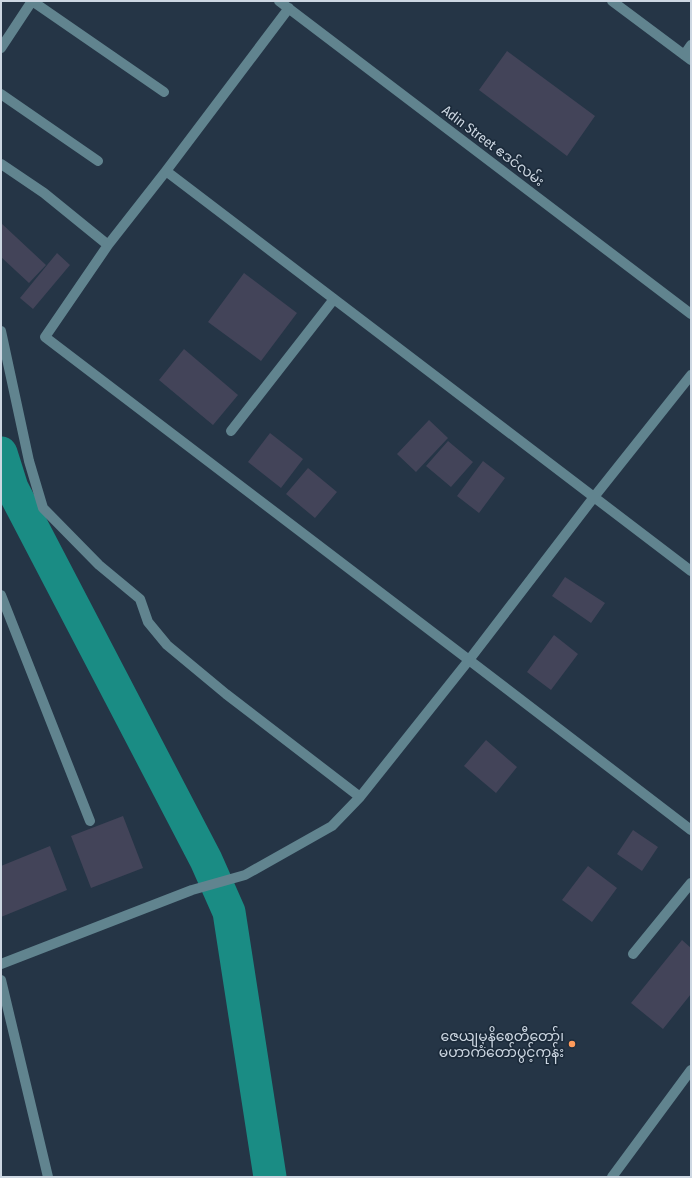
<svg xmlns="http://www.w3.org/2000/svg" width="692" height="1178" font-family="'Fira Sans Condensed','Noto Sans Myanmar',sans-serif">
<rect width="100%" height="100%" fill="#253546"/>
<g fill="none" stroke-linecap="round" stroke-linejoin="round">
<path stroke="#1a8c84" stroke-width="33" d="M1 453 12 488 206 860 229 912 270 1177"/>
</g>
<path fill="#434459" d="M507 51 595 116 567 156 479 90Z
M1 223 46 265 29 283 1 257Z
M57 253 70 265 33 309 20 298Z
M244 273 297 313 261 361 208 322Z
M184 349 238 395 213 425 159 380Z
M429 420 448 438 416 472 397 454Z
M270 433 303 459 281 488 248 462Z
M448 441 473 462 451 487 426 466Z
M483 461 505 478 479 513 457 496Z
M308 468 337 492 315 518 286 494Z
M565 577 605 603 591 623 552 596Z
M554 635 578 654 551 690 527 672Z
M486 740 517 767 496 793 464 766Z
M123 816 143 868 91 888 71 836Z
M633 830 658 847 642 871 617 854Z
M50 846 67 890 1 917V866Z
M588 866 617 888 592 922 562 900Z
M682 940 691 948V994L663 1029 631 1003Z"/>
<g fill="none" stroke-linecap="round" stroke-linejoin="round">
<path stroke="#61848f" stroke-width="10" d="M32 1 164 92
M279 1 691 314
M612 1 691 60
M289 8 166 171 108 245 45 337 469 660 691 830
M1 48 32 1
M684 55 691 45
M1 94 98 161
M1 164 44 193 108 245
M166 171 691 571
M1 331 29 461 43 508 99 565 140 599 148 622 167 645 226 694 360 797
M231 431 334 299
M1 595 90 821
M633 954 691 883
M1 964 192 890 245 875 332 826 360 797 469 660 594 497 691 375
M1 980 48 1177
M612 1177 691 1070"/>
</g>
<circle fill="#ff9b5b" stroke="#1c2b3b" stroke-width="1.5" cx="572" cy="1044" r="4"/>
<g text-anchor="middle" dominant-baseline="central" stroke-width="3.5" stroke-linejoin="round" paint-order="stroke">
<g font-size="14" fill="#cdd7e2" stroke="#1c2b3b">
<text transform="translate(493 146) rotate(37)">Adin Street ဧဒင်လမ်း</text>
</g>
<g font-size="14" fill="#cdd7e2" stroke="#1c2b3b" text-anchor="end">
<text x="564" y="1036">ဇေယျမုနိစေတီတော်၊<tspan x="564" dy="16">မဟာကံတော်ပွင့်ကုန်း</tspan></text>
</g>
</g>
<rect width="692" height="1178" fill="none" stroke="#cdd7e2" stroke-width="4"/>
</svg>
